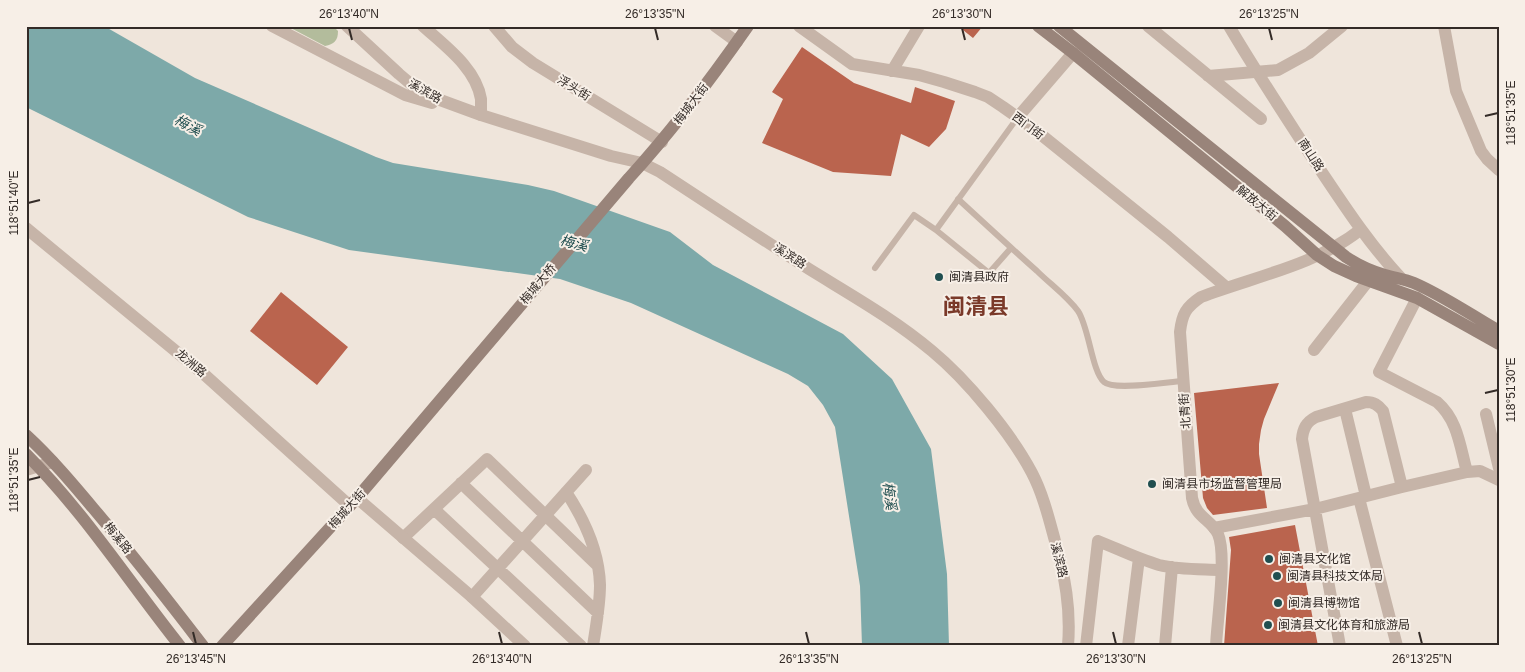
<svg xmlns="http://www.w3.org/2000/svg" width="1525" height="672" font-family="Arial,'Noto Sans SC',sans-serif">
<rect width="100%" height="100%" fill="#efe5db"/>
<path fill="#b3bc9c" d="M287 26H333L338 31C338 41 334 44 325 46Z"/>
<path fill="#7da9a9" d="M26 26H104L195 78 376 157 393 163 528 185 554 191 670 232 713 265 843 334 892 379 931 449 947 574 949 646H862L860 586 835 427 823 405 808 386 788 374 631 303 560 279 349 250 248 217 26 107Z"/>
<path fill="#ba644e" d="M958 26H983L973 38Z
M802 47 854 83 911 103 915 87 955 101 946 129 929 147 901 134 891 176 833 172 762 143 783 99 772 92Z
M281 292 348 347 317 385 250 331Z
M1279 383 1264 419 1261 430 1259 444V454L1267 508 1213 515 1207 508 1203 498 1194 393Z
M1295 525 1318 646H1224L1231 550 1229 537Z"/>
<g fill="none" stroke-linecap="round" stroke-linejoin="round">
<path stroke="#c6b4a8" stroke-width="6" d="M958 199C984 223 1010 247 1037 271 1050 284 1067 296 1078 311 1089 327 1092 372 1104 382 1114 391 1167 382 1182 381
M936 230 989 273 1011 248
M875 268 914 215 936 230 1018 117"/>
<path stroke="#c6b4a8" stroke-width="12" d="M423 26C445 46 476 68 481 99 481 105 481 110 481 115
M494 26 512 47 533 63 662 142
M715 26 737 42
M1148 26 1261 119
M1444 26 1456 91 1481 151 1487 159 1499 170
M1208 76 1278 70 1309 53 1342 26
M1417 298 1379 372 1437 402C1458 420 1460 447 1467 472
M1314 350 1368 281
M1345 409 1366 496
M1486 414 1499 468
M26 470 53 462
M461 483 598 613
M566 492C584 519 599 551 600 585 600 605 596 626 593 646
M1359 498 1397 646
M434 509 581 646
M1214 528 1315 509 1402 487 1467 472 1480 471 1499 480
M403 538 487 459 598 566
M472 597 586 470
M1086 646 1098 541C1118 549 1138 559 1159 565 1179 570 1201 569 1221 570
M1128 646 1139 558
M1165 646 1172 567
M1340 646 1302 439C1303 429 1306 422 1316 417L1366 402C1374 402 1378 405 1383 411L1402 487"/>
<path stroke="#c6b4a8" stroke-width="12" d="M272 26 405 95 432 103
M347 26 399 74 412 85 432 97 481 115 611 156 642 163 660 172C710 205 759 237 809 269 851 295 894 319 932 351 967 380 1011 433 1032 473 1043 494 1049 519 1055 541 1065 577 1071 608 1068 646
M799 26 852 64 919 75 944 82 975 92 988 97 1003 107 1034 129 1168 237 1226 287
M1229 26C1256 72 1286 117 1315 162 1342 202 1368 243 1401 278
M892 71 919 26
M1018 117 1073 53
M26 228 206 376 350 506
M357 498 472 597 525 646
M1216 646C1217 621 1227 555 1218 534 1211 519 1196 518 1192 498L1180 332C1182 314 1186 307 1201 297 1253 277 1316 265 1360 230"/>
<path stroke="#99847a" stroke-width="12" d="M1038 26 1073 53 1285 226 1317 255 1334 266 1356 276 1417 298 1499 344
M1059 26 1346 257C1358 265 1371 271 1385 275 1395 278 1405 279 1414 283 1444 296 1471 315 1499 331
M26 435C51 458 72 483 93 508 131 553 167 599 203 646
M26 454C84 512 129 582 180 646
M222 646 357 498 629 178C673 130 711 79 748 26"/>
</g>
<path fill="none" stroke="#332b27" stroke-width="2" d="M349 28 352 40M655 28 658 40M962 28 965 40M1269 28 1272 40M1485 116 1498 113M28 203 40 200M1485 393 1498 390M28 480 40 477M193 632 196 644M499 632 502 644M806 632 809 644M1113 632 1116 644M1419 632 1422 644"/>
<g fill="#214f50" stroke="#f7efe7" stroke-width="2">
<circle cx="939" cy="277" r="5"/>
<circle cx="1152" cy="484" r="5"/>
<circle cx="1269" cy="559" r="5"/>
<circle cx="1277" cy="576" r="5"/>
<circle cx="1278" cy="603" r="5"/>
<circle cx="1268" cy="625" r="5"/>
</g>
<g text-anchor="middle" dominant-baseline="central" stroke-width="4" stroke-linejoin="round" paint-order="stroke">
<g font-size="12" fill="#332b27" stroke="#f7efe7">
<text transform="translate(574 88) rotate(32)">浮头街</text>
<text transform="translate(425 91) rotate(30)">溪滨路</text>
<text transform="translate(691 104) rotate(-53)">梅城大街</text>
<text transform="translate(1028 126) rotate(37)">西门街</text>
<text transform="translate(1311 155) rotate(57)">南山路</text>
<text transform="translate(1257 203) rotate(39)">解放大街</text>
<text transform="translate(790 256) rotate(33)">溪滨路</text>
<text transform="translate(538 284) rotate(-50)">梅城大桥</text>
<text transform="translate(191 363) rotate(40)">龙洲路</text>
<text transform="translate(1185 411) rotate(-94)">北青街</text>
<text transform="translate(347 509) rotate(-48)">梅城大街</text>
<text transform="translate(118 538) rotate(51)">梅溪路</text>
<text transform="translate(1059 560) rotate(76)">溪滨路</text>
</g>
<g font-size="12" fill="#332b27" stroke="#f7efe7" text-anchor="start">
<text x="949" y="277">闽清县政府</text>
<text x="1162" y="484">闽清县市场监督管理局</text>
<text x="1279" y="559">闽清县文化馆</text>
<text x="1287" y="576">闽清县科技文体局</text>
<text x="1288" y="603">闽清县博物馆</text>
<text x="1278" y="625">闽清县文化体育和旅游局</text>
</g>
<g font-size="14" font-style="italic" fill="#214f50" stroke="#f7efe7">
<text transform="translate(188 125) rotate(27)">梅溪</text>
<text transform="translate(574 243) rotate(14)">梅溪</text>
<text transform="translate(890 496) rotate(83)">梅溪</text>
</g>
<g font-size="22" font-weight="bold" fill="#7a3929" stroke="#f7efe7">
<text x="976" y="306">闽清县</text>
</g>
</g>
<rect width="1525" height="672" fill="none" stroke="#f7efe7" stroke-width="55"/>
<rect x="28" y="28" width="1470" height="616" fill="none" stroke="#332b27" stroke-width="2"/>
<g font-size="12" text-anchor="middle" fill="#332b27">
<text x="349" y="18">26°13'40"N</text>
<text x="655" y="18">26°13'35"N</text>
<text x="962" y="18">26°13'30"N</text>
<text x="1269" y="18">26°13'25"N</text>
<text transform="translate(1511 113) rotate(-90)" y="4">118°51'35"E</text>
<text transform="translate(14 203) rotate(-90)" y="4">118°51'40"E</text>
<text transform="translate(1511 390) rotate(-90)" y="4">118°51'30"E</text>
<text transform="translate(14 480) rotate(-90)" y="4">118°51'35"E</text>
<text x="196" y="663">26°13'45"N</text>
<text x="502" y="663">26°13'40"N</text>
<text x="809" y="663">26°13'35"N</text>
<text x="1116" y="663">26°13'30"N</text>
<text x="1422" y="663">26°13'25"N</text>
</g>
</svg>
